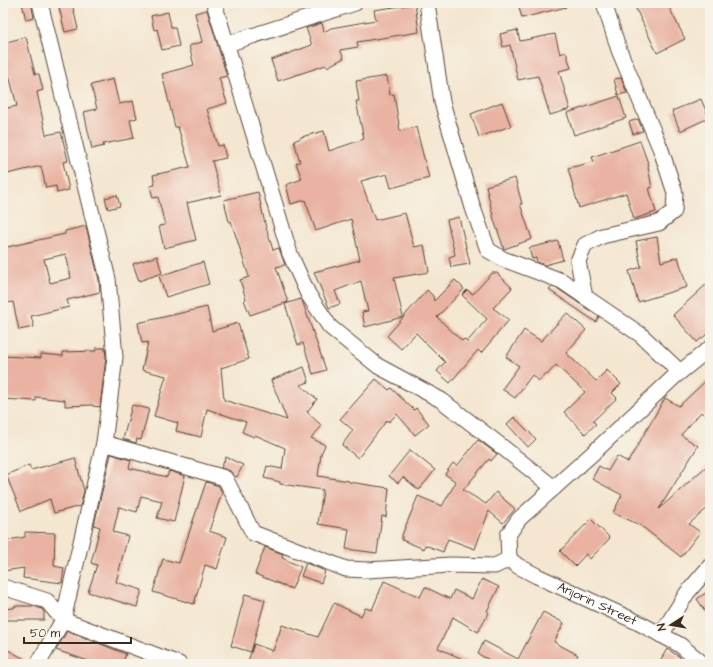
<svg xmlns="http://www.w3.org/2000/svg" width="713" height="667" font-family="'Architects Daughter',sans-serif">
<rect width="100%" height="100%" fill="#f7f3e8"/>
<filter id="ink" filterUnits="userSpaceOnUse"><feTurbulence type="fractalNoise" baseFrequency=".025" numOctaves="2"/><feDisplacementMap in="SourceGraphic" scale="8" xChannelSelector="R" yChannelSelector="G"/><feConvolveMatrix kernelMatrix="1 2 1 2 8 2 1 2 1" color-interpolation-filters="sRGB"/></filter>
<filter id="wash" filterUnits="userSpaceOnUse"><feTurbulence type="fractalNoise" baseFrequency=".012" numOctaves="4" result="noise"/><feDisplacementMap in="SourceGraphic" scale="16" xChannelSelector="R" yChannelSelector="G"/><feGaussianBlur stdDeviation="0.9" result="paint"/><feColorMatrix in="noise" values="0 0 0 0 0 0 0 0 0 0 0 0 0 0 0 0 0 1.4 0 .05"/><feComposite in="paint" operator="in"/></filter>
<g filter="url(#wash)">
<rect width="100%" height="100%" fill="#f4e6d0"/>
<g id="blocks">
<path fill="#e9b2a2" fill-rule="evenodd" d="M22 3H31L34 18 26 20Z
M58 3H72L78 29 65 32Z
M522 3H566V7L522 18 519 7 523 6Z
M649 3H667L685 39 657 53 636 9Z
M415 4 419 32 357 42 358 47 340 50 344 58 327 67 326 65 278 81 271 60 312 45 306 28 322 23 324 32 331 28 376 20 374 10Z
M207 10 227 76 219 78 227 103 207 109 218 146 223 145 226 158 212 161 221 195 187 203 196 240 164 248 159 226 165 225 158 197 153 198 150 186 155 185 153 175 190 167 178 127H175L162 74 194 65 189 46 202 42 195 13Z
M168 12 171 27H175L179 46 162 50 157 29 154 30 151 16Z
M517 30 520 41 555 34 560 54 566 52 571 68 559 71 570 109 550 115 538 76 518 80 510 45 503 47 500 34Z
M26 37 35 74H39L43 90 37 92 46 135 61 132 68 161 63 162 69 190 57 193 56 186 46 188 41 166 3 175V109L17 106 9 75 3 77V43Z
M387 76 390 95 394 94 400 131 416 127 429 178 391 188 387 174 361 181 375 220 405 213 414 247 424 245 429 272 394 278 403 317 365 327 362 312 368 311 361 281 335 291 340 304 329 308 314 272 360 260 351 219 316 231 305 200 291 204 286 185 302 179 296 163 300 162 294 141 301 138V137L324 131 329 151 364 139 356 101H359L356 81Z
M621 78 627 93 618 95 614 79Z
M113 79 119 104 133 101 137 118 130 120 134 138 103 144 104 146 92 149 84 112 97 109 91 85Z
M619 96 626 118 574 135 567 113Z
M701 99 709 118 680 131 672 111Z
M502 102 511 126 479 137 471 114Z
M638 119 643 131 633 134 629 122Z
M640 141 649 166 648 167 652 188H649L656 212 634 219 626 193 579 208 568 168 594 162 592 157Z
M515 178 522 204H520L532 239 504 249 494 220 486 186Z
M258 192 265 224 273 250 279 248 285 265 276 267 288 302 250 315 244 300 246 299 240 280 249 277 231 221 229 222 224 200Z
M117 195 120 206 108 209 105 198Z
M459 217 470 264 451 267 449 257 455 255 447 220Z
M86 226 99 280 100 292 67 300 69 307 31 316 34 327 19 330 13 302 6 303 3 291V248L65 234V231ZM66 254 71 278 50 283 44 259Z
M657 237 661 262 678 257 687 287 638 302 629 271 641 267 636 241Z
M558 241 563 260 545 265 537 262 536 258 532 259 529 248Z
M157 256 162 273 139 281 133 264Z
M203 262 209 284 166 297 159 276Z
M492 273H497L512 288 493 308 509 320 481 353 478 350 450 383 437 371 445 362 416 333 401 349 387 336 427 290 433 296 434 301 455 280 464 289 437 317 462 341 464 339 467 342 487 319 462 295 467 290 473 294Z
M710 281V332L697 342 673 315Z
M552 287 558 289 599 317 596 322 549 290Z
M301 299 303 303 326 370 313 374 303 343 298 345 285 304Z
M207 307 212 331 238 323 249 359 221 368 224 400 287 420 271 380 304 367 309 382 300 385 317 399 307 412 322 426 311 438 325 445 321 454 318 476 349 481V482L389 488 386 517 382 516 377 553 346 549 349 529 318 524 323 490 280 484V482L264 478 267 466 282 469 285 448 255 435 254 437 242 432 246 422 207 409 201 437 176 431 178 423 154 416 166 376 142 370 148 342 142 343 138 323Z
M567 313 586 330 566 353 596 381 607 370 621 384 612 393 617 398 593 421 596 424 585 434 564 412 585 392 556 365 547 375 545 374 539 381 532 375 515 398 502 389 519 366 506 357 524 330 541 341Z
M96 348H105L106 357 100 407 93 406V405L65 406V400L36 397V401L3 399V356L41 358V354L63 356V352L96 351Z
M710 377V421L701 412 681 435 698 446 659 509 710 463V506L689 524 700 532 681 557 640 525 613 513 622 495 592 479 599 466 608 471 617 456 628 462 665 398 679 406Z
M376 379 389 390 391 388 414 410 416 408 429 424 415 435 397 414 389 422 387 420 358 458 342 445 353 430 340 419Z
M132 405 149 409 141 440 137 439 136 443 123 439Z
M514 417 536 439 528 447 507 424Z
M478 440 497 454 491 461 489 459 463 490 486 504 496 492 515 509 503 523 489 511 475 549 448 539 443 552 425 545 424 549 402 540V535L418 496 442 506 456 482 445 474 453 463 457 466Z
M410 450 435 470 419 490 403 477 398 483 389 476Z
M111 454 131 460 129 468 167 477 169 471 185 476 174 522 157 518 162 501 141 496 137 512 119 507 113 532 128 536 116 582 142 590 137 607 88 592 97 565 91 563 100 527 94 525Z
M226 457 243 465 237 477 234 476 230 471 221 468Z
M75 458 84 491 80 506 54 513 50 499 21 511 6 475 29 465 31 470Z
M206 482 219 486 222 493 209 531 227 537 217 569 205 565 194 604 153 592 163 559 179 563Z
M591 519 610 538 590 559 586 554 575 566 560 551Z
M25 532 55 533 54 566 64 568 62 583 23 578 24 568 3 571V541L25 537Z
M265 547 283 554 282 558 301 567 292 589 255 574Z
M306 563 325 571 321 583 301 576Z
M482 579 499 587 487 611 489 613 478 632 453 617 438 648 474 664H247L254 644 273 651 282 625 318 637 334 603 361 616 365 608 372 610 384 581 420 597 425 587 450 599 454 590 472 599Z
M710 590V618L697 599Z
M245 594 265 600 251 652 231 646Z
M14 606H34L42 609 44 612V620H3V609L14 608Z
M543 612 564 623 554 642 578 655 573 664H497L478 654 484 641 518 659Z
M67 631 126 654 122 664H97L56 650Z
M667 649 680 657 676 664H658Z
M8 650 30 662 29 664H3V660Z"/>
</g>
</g>
<g filter="url(#ink)">
<use href="#blocks" fill-opacity="0" stroke="#574639" stroke-width="1"/>
<g fill="none" stroke-linecap="round" stroke-linejoin="round">
<defs>
<g id="street">
<path d="M214 3 290 254 308 294 330 327 378 366 441 400 501 446 554 488"/>
<path d="M427 3 442 102 473 208 488 250 503 259 562 281 641 335 680 372"/>
<path d="M227 44 355 3"/>
<path d="M585 297 578 261 585 245 602 236 659 223 674 211 675 193 661 150 619 50 604 3"/>
<path d="M104 443 225 478 253 533 346 569 367 570 451 565 495 566 509 559"/>
<path d="M509 559 508 535 519 519 593 453 674 377 710 348"/>
<path id="s1" d="M509 559 518 566 537 576 637 622 680 645 703 664"/>
<path d="M3 587 47 601 63 620 179 664"/>
<path d="M661 635 687 593 710 566"/>
<path d="M38 664 63 620 104 443 115 357 108 279 40 3"/>
</g>
</defs>
<use href="#street" stroke="#574639" stroke-width="17"/>
<use href="#street" stroke="#fff" stroke-width="15"/>
</g>
</g>
<g text-anchor="middle" dominant-baseline="central" stroke-width="3" stroke-linejoin="round" paint-order="stroke">
<g font-size="13" fill="#3b2a1e" stroke="#f7f3e8">
<text stroke="none"><textPath href="#s1" startOffset="99">Anjorin Street</textPath></text>
</g>
</g>
<rect width="713" height="667" fill="none" stroke="#f7f3e8" stroke-width="16"/>
<g transform="translate(671 625) rotate(258)" stroke="#f7f3e8" stroke-width="3" paint-order="stroke">
<path d="M0-3L7 15L0 10L-7 15Z" fill="#3b2a1e"/>
<text y="-6" font-size="11" font-weight="bold" text-anchor="middle" fill="#3b2a1e">N</text>
</g>
<path d="M24 637v6h107v-6" fill="none" stroke="#3b2a1e" stroke-width="2"/>
<text x="30" y="637" font-size="12" fill="#3b2a1e" stroke="#f7f3e8" stroke-width="3" paint-order="stroke">50 m</text>
</svg>
